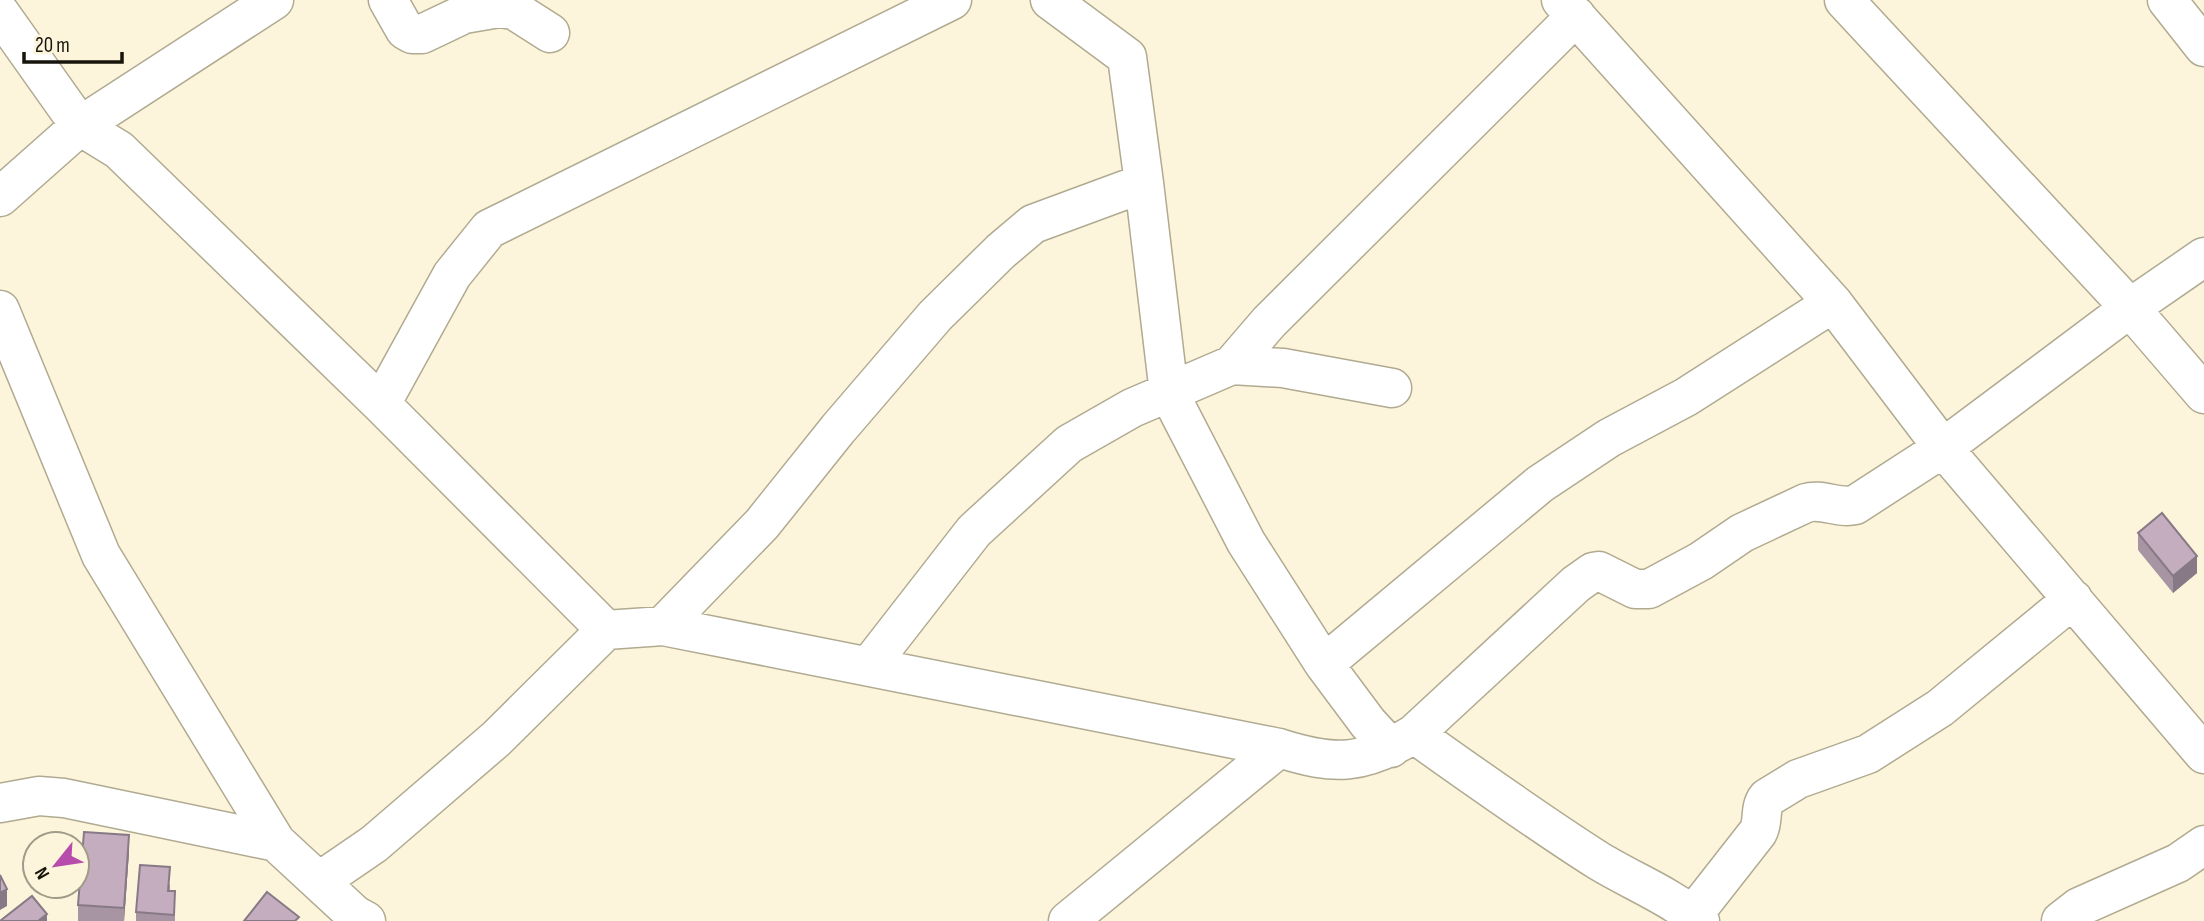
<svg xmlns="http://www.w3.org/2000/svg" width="2204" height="921" font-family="'Sofia Sans Condensed',sans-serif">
<rect width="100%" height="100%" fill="#fcf5db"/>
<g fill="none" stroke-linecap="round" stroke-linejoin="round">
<defs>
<path id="minor" d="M388 0 405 30 412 34H422L464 14 499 8 514 10 550 33
M1050 0 1127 57 1144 183 1169 393 1246 542 1324 664 1368 723 1391 748
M1561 0 1833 303 1943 448 2204 754
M1844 0 2130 308 2204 394
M2167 0 2204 47
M0 13 80 126 119 150 381 404 606 630 663 626 1279 748C1335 766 1363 765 1414 734 1475 777 1536 821 1599 861 1632 881 1670 896 1700 921
M0 197 80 126 274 0
M0 310 101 555 276 842 355 915 366 921
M1232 365 1283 368 1392 388
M381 404 452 275 489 229 952 0
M663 626 762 524 838 429 935 316 1001 251 1033 224 1144 183
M1324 664 1540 484 1609 438 1686 397 1833 303
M869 666 974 531 1069 444 1132 408 1232 365 1269 322 1576 16
M1414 734 1576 584 1593 572 1599 571 1635 589H1649L1701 561 1742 533 1806 503C1822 498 1838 509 1855 505L1943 448 2130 308 2204 257
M0 803 39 796 64 798 276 842
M320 881 374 844 496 739 606 630
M1693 915 1758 832C1764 821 1759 808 1767 798L1798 779 1868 754 1940 708 2073 599
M1068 921 1279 748
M2061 921 2079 907 2178 863 2204 845"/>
</defs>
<use href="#minor" stroke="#b0aa91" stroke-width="41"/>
<use href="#minor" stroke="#fff" stroke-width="38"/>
</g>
<path fill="#a895a4" d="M2138 533 2197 573 2173 593 2138 550Z
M129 852 124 921H78V905Z
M170 884V891L175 908V921H136V912Z"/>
<path fill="#887986" d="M2197 556V573L2173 593V576Z
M129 835V852L124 921V908Z
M7 889V906L0 910V893Z
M47 914V921H38Z"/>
<path fill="#c3adbf" stroke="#887986" stroke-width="2" d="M2162 513 2197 556 2173 576 2138 533Z
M84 832 129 835 124 908 78 905Z
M140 865 170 867 168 891H175L174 915 136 912Z
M0 875 7 889 0 893Z
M267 892 299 917 295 921H244Z
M32 896 47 914 38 921H0Z"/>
<g transform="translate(56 865) rotate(240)"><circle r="33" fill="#fcf5db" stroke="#a09b88" stroke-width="2"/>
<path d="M0-5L12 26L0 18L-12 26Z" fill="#b74cad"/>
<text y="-10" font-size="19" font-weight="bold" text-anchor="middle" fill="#17140b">N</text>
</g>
<path d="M24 52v10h98v-10" fill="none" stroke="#17140b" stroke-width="3.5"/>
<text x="35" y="52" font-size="21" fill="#17140b" stroke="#fcf5db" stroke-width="5" paint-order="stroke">20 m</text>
</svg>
